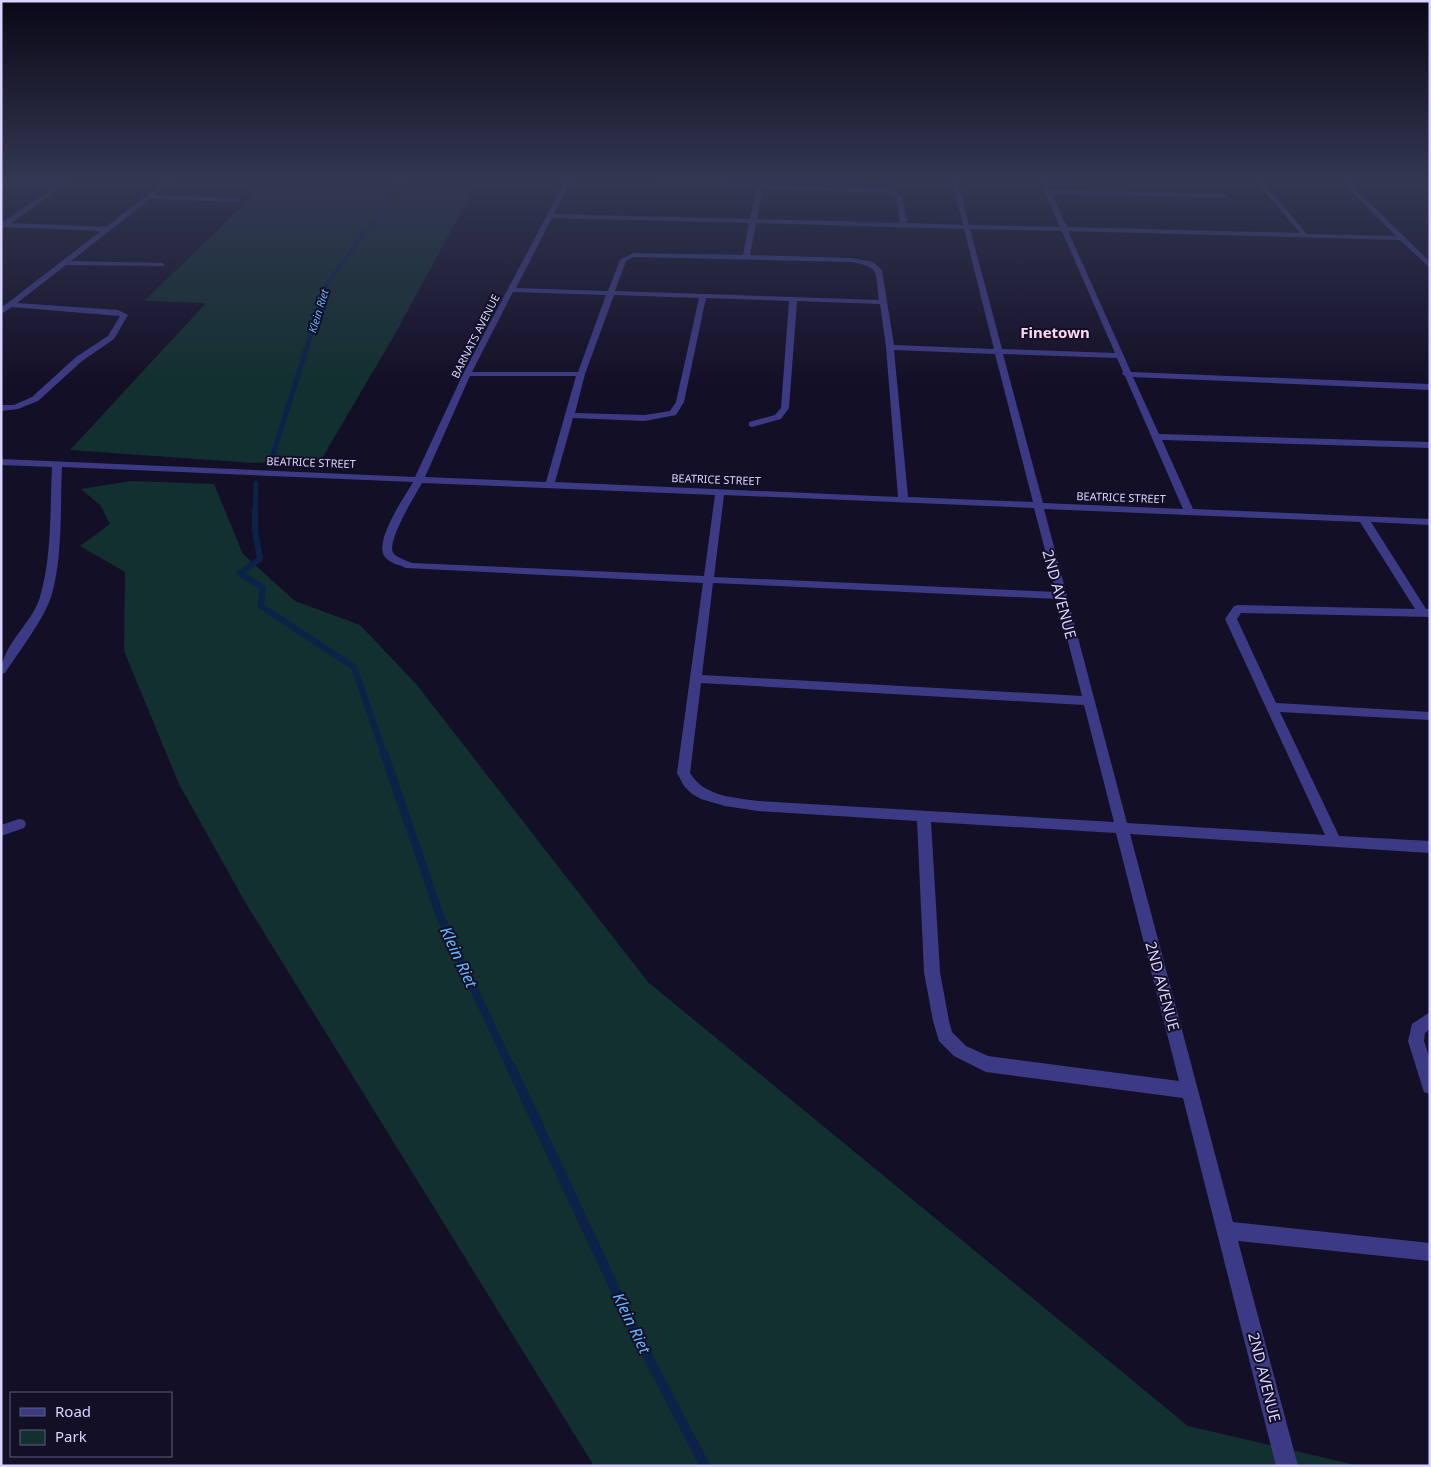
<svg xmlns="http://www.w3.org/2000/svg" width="1431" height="1467" font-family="'Noto Sans',sans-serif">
<rect width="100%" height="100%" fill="#130f26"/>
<path fill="#12302f" d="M270 179H479L395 334 321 460 253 463 70 450 206 303 144 301Z
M1394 179H1430V190H1411Z
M131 481 214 484 243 554 295 601 360 625 417 685 648 982 1188 1426 1360 1466H594L245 902 179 784 124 651 125 572 80 546 110 524 100 505 81 489Z"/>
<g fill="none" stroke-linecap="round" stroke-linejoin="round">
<path stroke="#0c2248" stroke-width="4" d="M314 325 327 284 404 179"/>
<path stroke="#0c2248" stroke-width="5" d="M270 464 314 324
M255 513 256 483"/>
<path stroke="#0c2248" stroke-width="6" d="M255 511V531L260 559 240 573 263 588 261 606 354 667 384 754"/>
<path stroke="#0c2248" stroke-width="8" d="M384 753 440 916 510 1066"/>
<path stroke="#0c2248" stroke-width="10" d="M510 1065 636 1334 705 1466"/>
<path fill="#3d3a85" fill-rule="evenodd" d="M66 179H73L11 223 106 227 168 179H175L155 195 237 198 240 200 237 202 150 199 71 261 162 263 164 264V266L66 265 17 303 118 310 128 315 114 339 82 361 38 401 18 409 1 411V405H14L32 397 76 357 108 336 120 316 12 307 1 314V308L101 231 1 227V223L54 188 1 186V182L59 184Z
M566 179H572L554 214 750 219 757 188 660 185 650 179C659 179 668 182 677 182L889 189 902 195 907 223 963 225 951 179H957L969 225 1060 227 1039 179H1045L1050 190 1224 194 1227 196 1224 198 1052 194 1067 227 1300 233 1254 179H1260L1307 234 1396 236 1339 179H1345L1430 262V268L1400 240 1068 231 1131 372 1430 384V390L1133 377 1159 434 1430 442V448L1162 440 1193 509 1430 519V525L1371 522 1426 609H1430V617L1241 613 1237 619 1276 703 1430 712V720L1280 712 1339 836 1430 841V853L1130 834 1233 1222 1430 1243V1261L1238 1241 1298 1466H1276L1183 1098 986 1072 954 1056 939 1041 933 1021 924 972 917 821 758 811 725 806 701 799 692 794 684 786 677 773 703 583 406 568C400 565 389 563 385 557 373 542 404 498 413 482L62 467C60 508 63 559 51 597 44 619 18 653 5 673L1 674C1 645 32 624 40 597 52 556 50 509 52 467L1 465V459L415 477 463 374ZM763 189 888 193 896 196 900 223 757 219ZM552 218 749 223 743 255 633 253 620 260 608 291 516 288ZM756 223 964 229 994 349 894 345 882 270 873 262 851 258 750 255ZM970 229 1062 231 1115 353 1002 349ZM634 257 851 262C881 267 875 272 879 300L615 291 626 261ZM513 292 606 295 578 372H472ZM614 295 699 298 676 402 670 411 645 415 575 413 585 374ZM706 298 789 301 781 408 775 415 749 422V426L752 427 781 419 789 408 797 301 880 304 886 347 898 497 555 482 573 418 645 421 676 415 684 402ZM894 350 995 354 1033 502 908 497ZM1003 354 1117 358 1123 372 1122 374 1125 376 1183 509 1043 503ZM470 376H576L546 482 425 477ZM422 483 715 495 704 576 412 563C407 561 398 558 394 554 384 545 416 494 422 483ZM724 495 1034 508 1056 592 714 577ZM1044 509 1360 522 1415 609 1238 605 1234 606 1225 619 1325 835 1127 823ZM713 583 1057 599 1082 696 702 675ZM701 683 1084 705 1114 822 758 801C732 797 705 797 690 773ZM931 822 1116 833 1179 1081 988 1056 966 1046 952 1032 949 1021 940 972Z
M19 819 24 820 26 824 24 828 1 836V825Z
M1430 1012V1029L1425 1033 1424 1041 1430 1059V1094L1424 1092 1422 1086 1408 1041 1412 1024Z"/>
</g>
<linearGradient id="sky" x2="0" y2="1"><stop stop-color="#0a0815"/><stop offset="0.47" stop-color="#333752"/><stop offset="1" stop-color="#333752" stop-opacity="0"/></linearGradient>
<rect width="1431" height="384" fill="url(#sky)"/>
<g text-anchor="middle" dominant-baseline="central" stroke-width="4" stroke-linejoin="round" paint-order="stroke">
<g font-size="11" font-style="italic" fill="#62b6ff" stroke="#130f26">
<text transform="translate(318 311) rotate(-73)">Klein Riet</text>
</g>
<g font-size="11" fill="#d9d4ff" stroke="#130f26">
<text transform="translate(475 336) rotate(-63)">BARNATS AVENUE</text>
<text transform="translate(311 462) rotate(2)">BEATRICE STREET</text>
<text transform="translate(716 479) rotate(2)">BEATRICE STREET</text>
<text transform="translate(1121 497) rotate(2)">BEATRICE STREET</text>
</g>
<g font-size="15" font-weight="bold" fill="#ffd6f0" stroke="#130f26">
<text x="1055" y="332">Finetown</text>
</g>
<g font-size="15" fill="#d9d4ff" stroke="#130f26">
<text transform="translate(1060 594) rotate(75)">2ND AVENUE</text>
<text transform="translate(1163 986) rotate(75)">2ND AVENUE</text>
<text transform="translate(1265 1377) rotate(76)">2ND AVENUE</text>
</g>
<g font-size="16" font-style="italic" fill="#62b6ff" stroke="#130f26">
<text transform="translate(459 957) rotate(65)">Klein Riet</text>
<text transform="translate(632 1323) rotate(64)">Klein Riet</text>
</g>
</g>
<rect width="1431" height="1467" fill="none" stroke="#d9d4ff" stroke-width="5"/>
<rect x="10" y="1392" width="162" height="65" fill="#130f26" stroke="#625e7d"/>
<rect x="20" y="1408" width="25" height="8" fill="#3d3a85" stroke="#625e7d"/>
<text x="55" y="1417" font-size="15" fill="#d9d4ff">Road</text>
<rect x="20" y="1430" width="25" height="15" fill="#12302f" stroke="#625e7d"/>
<text x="55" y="1442" font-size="15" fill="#d9d4ff">Park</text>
</svg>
